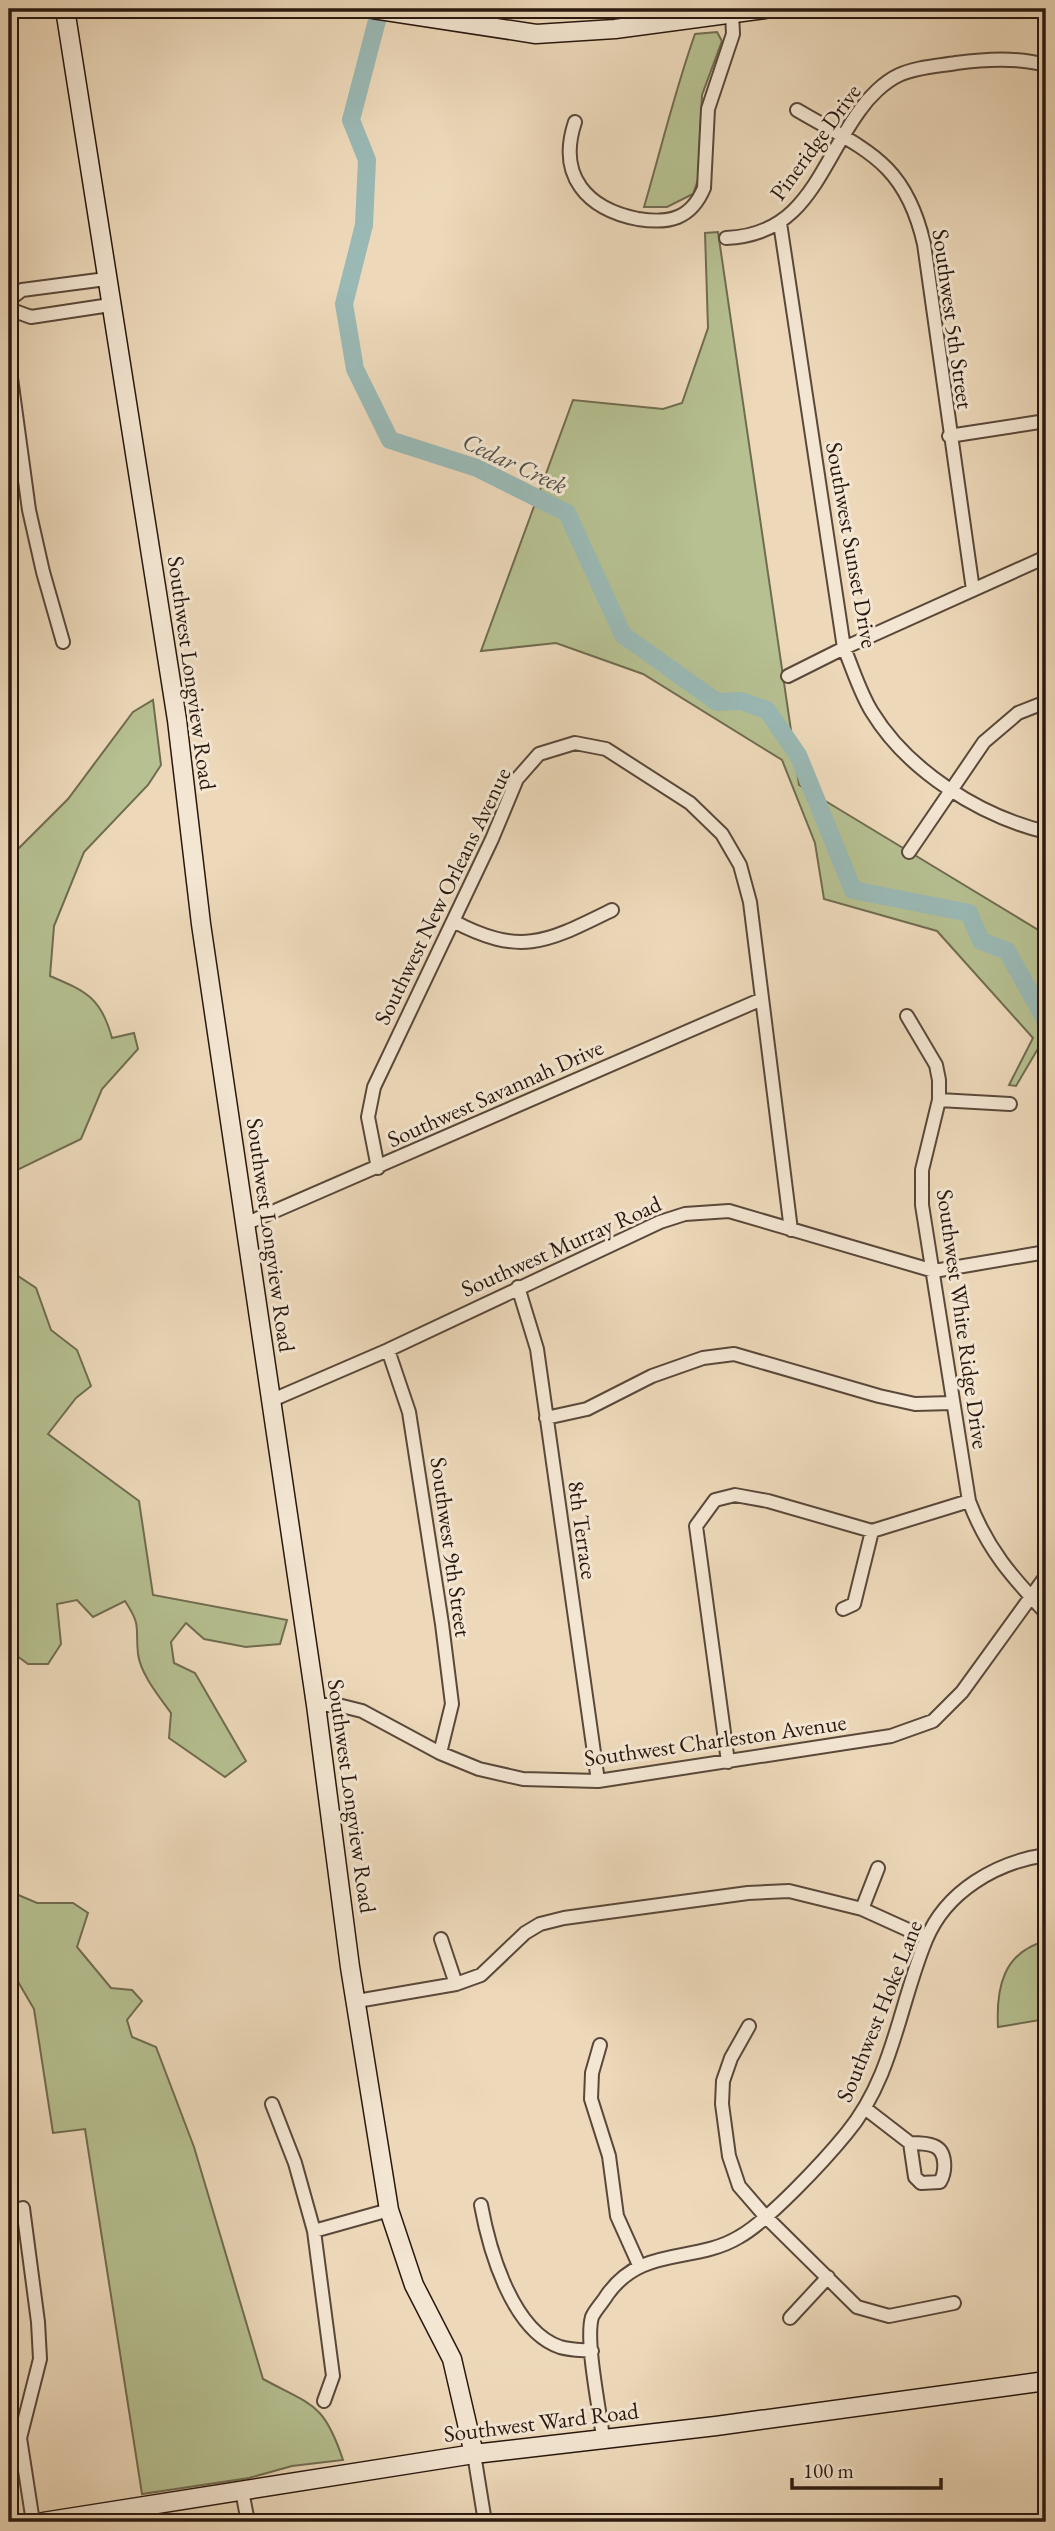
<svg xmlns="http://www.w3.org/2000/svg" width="1055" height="2531" font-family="'EB Garamond',serif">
<rect width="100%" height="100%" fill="#edd9ba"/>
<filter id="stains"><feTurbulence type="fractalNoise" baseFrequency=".00286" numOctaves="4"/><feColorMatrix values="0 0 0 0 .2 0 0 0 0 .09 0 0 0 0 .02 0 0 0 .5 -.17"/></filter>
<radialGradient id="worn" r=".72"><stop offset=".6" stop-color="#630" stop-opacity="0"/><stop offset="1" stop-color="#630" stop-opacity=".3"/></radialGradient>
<path fill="#b6c091" stroke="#706c50" stroke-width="2" d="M484 9H615C570 15 529 17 484 9Z
M717 32 722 41 702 95 698 180 693 194 667 207H644C661 149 675 90 695 34Z
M718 232 799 785 1040 931H1046V1035L1016 1086 1009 1085 1033 1038 937 931 824 899 815 843 782 760 643 674 556 643 481 651 573 400 663 409 682 403 708 328 705 233Z
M153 700 161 765 148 785 84 852 54 926 50 976C85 991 101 997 112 1038L134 1033 138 1049 102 1089 81 1139 9 1174V858L68 799 133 712Z
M9 1270 36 1288 51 1330 77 1350 91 1386 76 1398 48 1434 139 1501 153 1595 287 1620 280 1644 246 1647 204 1639 186 1623 171 1642 174 1663 195 1673 246 1761 225 1777 169 1738 171 1713C159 1696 141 1675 138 1654 135 1626 142 1627 125 1601L93 1617 77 1600 57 1604 61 1644 48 1664H28L9 1650Z
M9 1891 37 1903H73L88 1913 77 1947 111 1988 132 1990 142 2001 127 2020 132 2037 156 2047 194 2147 263 2379C313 2406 324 2403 343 2460L292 2466 249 2478 142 2494 85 2129 53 2133 34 2009 10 1968 17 1945 9 1946Z
M1046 1941V2019L998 2027C996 1988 1003 1952 1046 1941Z"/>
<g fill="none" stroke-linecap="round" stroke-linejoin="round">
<path stroke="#9ab9b5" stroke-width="18" d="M380 9 351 120 367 160 364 225 344 304 355 369 390 440 477 468 567 513 623 635 717 702 741 701 767 710 798 755 853 890 969 913 981 941 1007 951 1046 1021"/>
<defs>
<path id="street" d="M797 110C865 150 905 161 924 244L973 590
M575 122C557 176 587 209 638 219 669 224 691 219 704 188L708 109 733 34 732 13
M780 223 844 648C853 669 860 693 872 712 908 771 980 816 1046 832
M726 238C807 235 819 166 860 110 869 97 884 82 899 75 916 67 938 66 956 63 986 59 1017 57 1046 65
M9 300 22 290 106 279
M9 309 31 317 110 305
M9 363 29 510 43 572 63 642
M949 436 1046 421
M788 676 844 648 1046 557
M909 852 984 742 1018 713 1046 702
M453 921C521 957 547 942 612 910
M907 1016 936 1065 939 1080V1100L922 1170V1205L969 1501C987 1549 1012 1577 1046 1613
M939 1100 1010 1104
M378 1168 368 1117 374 1087 492 839 517 779 539 754 575 743 606 749 690 803 722 834 740 865 750 902 791 1230
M245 1224 762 999
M518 1287 537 1349 598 1781
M388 1350 409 1412 442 1624 452 1704 440 1753
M270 1401 388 1350 660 1222 685 1214 729 1211 934 1271 1046 1252
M546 1418 587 1409 652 1376 703 1358 734 1354 879 1396 915 1404 952 1403
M843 1609 854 1604 872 1531
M316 1705H338L362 1711 440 1753 479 1769 523 1779 598 1781 891 1736 933 1721 962 1692 1046 1576
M728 1762 696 1526 715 1500 735 1495 768 1501 872 1531 969 1501
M862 1909 878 1868
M441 1939 456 1984
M357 2001 456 1984 481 1975 525 1933 540 1924 564 1918 748 1893 789 1891 862 1909 926 1938
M749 2026 731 2058 723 2081 722 2104 729 2156 739 2186 765 2216 857 2307 889 2316 954 2303
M600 2045 592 2073 591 2099 609 2156 617 2216 639 2265
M272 2104 295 2163 314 2231 333 2376 324 2401
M866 2109 910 2143 915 2177 921 2183 940 2182C946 2172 947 2151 934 2146 927 2143 917 2143 910 2143
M481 2205C489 2249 512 2331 560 2347 570 2350 582 2350 592 2351
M9 2211 23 2208 38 2322 40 2359 20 2438 33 2522
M314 2231 389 2210
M790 2318 828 2277
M603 2438C600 2411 585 2341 592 2317 595 2310 603 2302 607 2295 642 2245 694 2264 739 2237 768 2221 824 2161 846 2134 893 2078 899 2005 926 1940 946 1891 997 1862 1046 1855
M474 2454 485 2522
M242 2491 248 2522"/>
<path id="secondary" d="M65 9 177 720 201 924 316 1705 350 1967 389 2210 414 2285 452 2359 474 2454
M373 9 536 34 615 29 765 9
M43 2522 474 2454 716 2426 1046 2381"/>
</defs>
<use href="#street" stroke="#5a483a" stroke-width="16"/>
<use href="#secondary" stroke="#29180f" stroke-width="21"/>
<use href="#street" stroke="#f3e6d2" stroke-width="12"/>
<use href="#secondary" stroke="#f3e6d2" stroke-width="18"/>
</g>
<g text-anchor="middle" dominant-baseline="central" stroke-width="6" stroke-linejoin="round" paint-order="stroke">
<g font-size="23" fill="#29180f" stroke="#f3e6d2">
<text transform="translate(815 142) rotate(-54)">Pineridge Drive</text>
<text transform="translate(953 319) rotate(82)">Southwest 5th Street</text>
<text transform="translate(852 545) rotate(80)">Southwest Sunset Drive</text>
<text transform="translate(192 673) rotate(82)">Southwest Longview Road</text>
<text transform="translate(442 896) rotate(-64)">Southwest New Orleans Avenue</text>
<text transform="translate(495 1093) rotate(-24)">Southwest Savannah Drive</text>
<text transform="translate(271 1235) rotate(82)">Southwest Longview Road</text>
<text transform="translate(561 1246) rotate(-24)">Southwest Murray Road</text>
<text transform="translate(963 1319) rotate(82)">Southwest White Ridge Drive</text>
<text transform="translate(583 1530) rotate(82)">8th Terrace</text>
<text transform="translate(451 1547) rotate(82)">Southwest 9th Street</text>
<text transform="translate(715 1740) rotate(-8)">Southwest Charleston Avenue</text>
<text transform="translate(352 1796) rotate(82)">Southwest Longview Road</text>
<text transform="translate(879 2011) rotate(-68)">Southwest Hoke Lane</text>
<text transform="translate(541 2422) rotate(-7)">Southwest Ward Road</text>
</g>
<g font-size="24" font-style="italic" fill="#515049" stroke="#f3e6d2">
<text transform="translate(515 463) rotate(25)">Cedar Creek</text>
</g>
</g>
<rect width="1055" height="2531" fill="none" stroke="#edd9ba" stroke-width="35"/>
<rect x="10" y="10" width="1034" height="2510" fill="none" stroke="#29180f" stroke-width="3.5"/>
<rect x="18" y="18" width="1020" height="2496" fill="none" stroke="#29180f" stroke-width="2"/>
<path d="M792 2478v10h149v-10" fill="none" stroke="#29180f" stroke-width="3.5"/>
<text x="803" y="2478" font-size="21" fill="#29180f" stroke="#f3e6d2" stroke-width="5" paint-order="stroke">100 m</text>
<rect width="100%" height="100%" filter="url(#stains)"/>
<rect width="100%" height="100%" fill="url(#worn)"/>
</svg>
